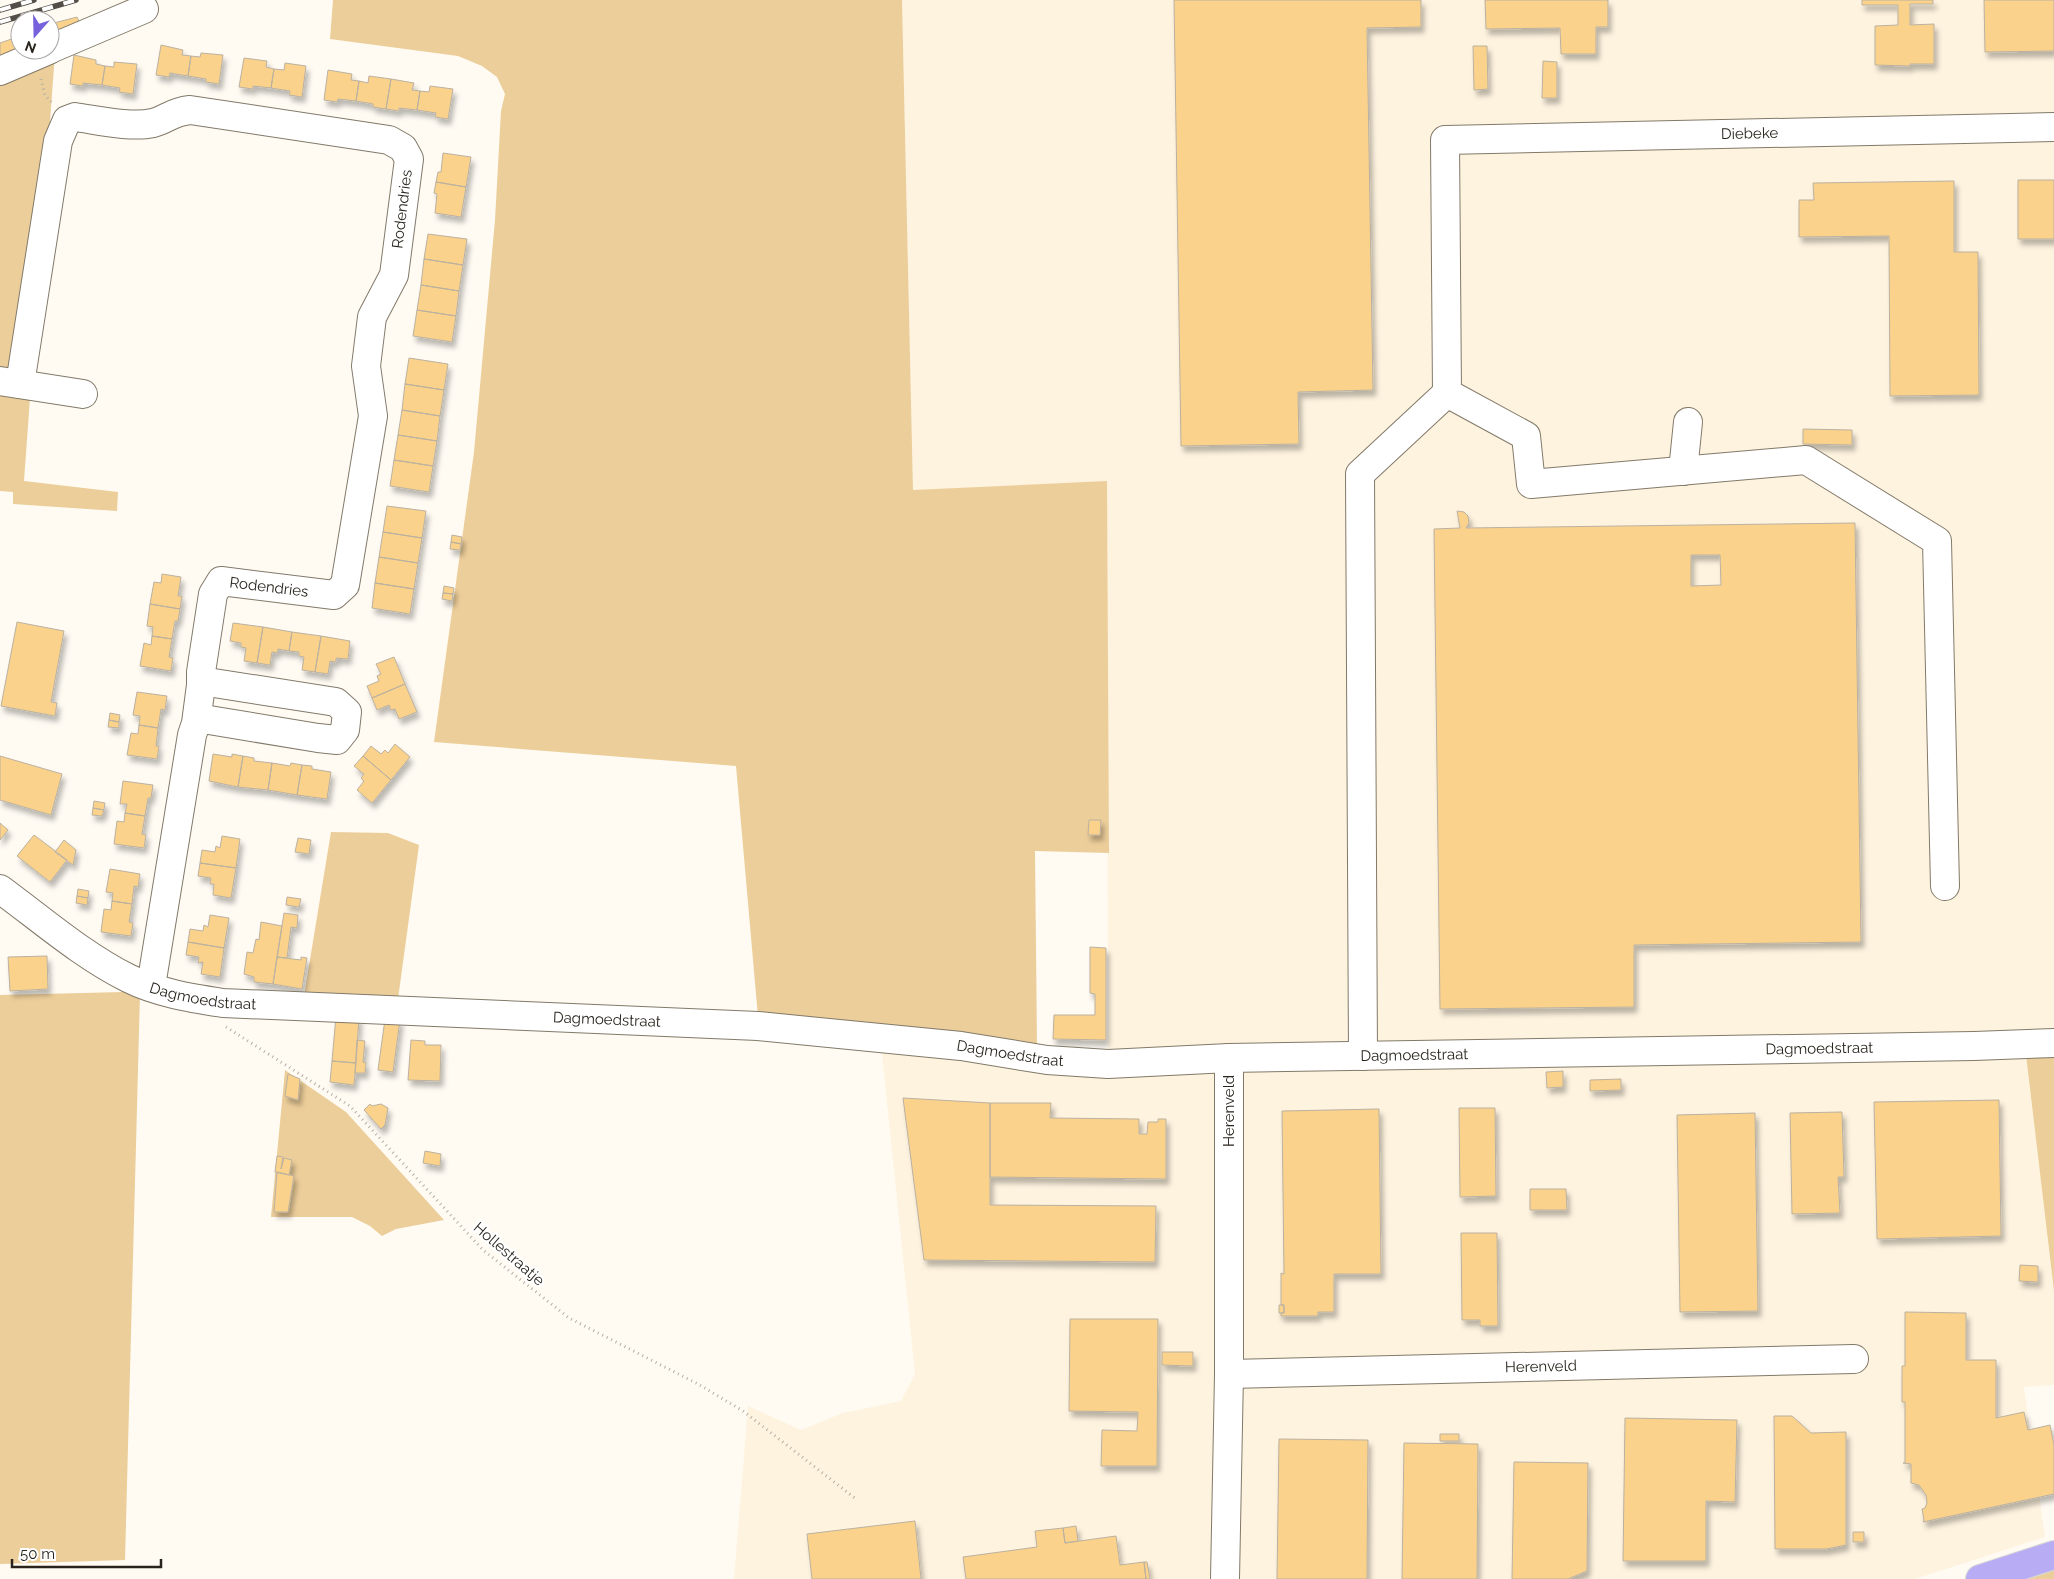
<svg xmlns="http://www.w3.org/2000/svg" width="2054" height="1579" font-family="Raleway,sans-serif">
<defs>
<filter id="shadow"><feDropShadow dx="3" dy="5.5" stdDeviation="2.5" flood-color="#0004"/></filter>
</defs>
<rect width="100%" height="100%" fill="#fffbf3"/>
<path fill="#fef3df" d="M902 0H2054V1028L1807 1039 1379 1044 1108 1049 1107 482 913 491Z
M881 1044 946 1050 2026 1055 2054 1291V1385L2024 1387 2045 1537 1915 1579H734L748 1406 801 1430 843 1413 901 1401 915 1374Z"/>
<path fill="#ecce9a" d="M333 0H902L913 490 1107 481 1109 853 1035 851 1037 1045 758 1017 736 766 434 742 474 452 495 220 501 111 505 94 497 77 482 66 458 56 330 39Z
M55 53 24 481 118 492 117 511 13 504V492L0 491V77Z
M331 832 388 833 419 845 398 999 304 996Z
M123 992 140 994 125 1560 0 1564V995Z
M2054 1054V1291L2026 1055Z
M285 1070 346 1112 444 1220 396 1229 382 1236 370 1226 352 1217H271Z
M2054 1569V1579H2023Z"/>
<path fill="#fad28c" stroke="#bbb1a0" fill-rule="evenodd" filter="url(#shadow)" d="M1174 0H1421V27L1367 28 1373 390 1298 392 1299 444 1181 446Z
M1485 0H1608V27H1596V54H1561L1560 28 1486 29Z
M1862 0H1933V4H1910V25L1934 24V64H1910V66L1875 65V26L1898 25V5H1862Z
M1984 0H2054V51L1985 52Z
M77 17 82 28 56 39 50 24Z
M20 36V50L0 62V43Z
M161 45 183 50 182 55 191 56 188 76 170 73 169 77 156 75Z
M1473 46H1487L1488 89 1474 90Z
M201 53 223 55 219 84 206 82V79L188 76 191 56 200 57Z
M74 55 96 60V64L105 66 102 85 83 83V86L70 84Z
M244 58 267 61 266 67 274 69 271 88 253 86V89L239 87Z
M1543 61 1557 62V98H1542Z
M114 62 137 64 133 94 119 92 120 88 102 85 105 66 114 67Z
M285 63 306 66 302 97 289 95 290 91 271 88 274 69 284 70Z
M328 70 352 74 351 80 359 81 356 101 338 99 337 102 324 100Z
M369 76 391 79 386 109 373 107V104L356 101 359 81 368 83Z
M391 79 414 83 412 90 420 91 417 110 399 108V111L386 109Z
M430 86 453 89 448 119 435 117 436 113 417 110 420 91 429 92Z
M443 153 471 157 466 187 436 182 438 172H441Z
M2018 180H2054V239H2018Z
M1954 181V252H1978L1979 395 1890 396 1889 236 1799 237V200H1814L1813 183Z
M436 182 466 187 461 217 435 213 437 194 434 193Z
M428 234 467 239 463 265 424 259Z
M424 259 463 265 459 291 421 285Z
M421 285 459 291 456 316 417 310Z
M417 310 456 316 452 342 413 336Z
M409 358 448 364 444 390 405 384Z
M405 384 444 390 440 416 402 410Z
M402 410 440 416 437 441 398 435Z
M1803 429 1852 430V445L1803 444Z
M398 435 437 441 433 466 394 460Z
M394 460 433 466 429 492 390 486Z
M387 506 426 511 422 538 383 532Z
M1457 511 1464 512 1468 516 1469 523 1466 528 1855 523 1861 942 1634 945V1007L1440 1009 1434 529 1460 528ZM1691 555H1720L1721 585 1691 586Z
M383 532 422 538 418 563 379 557Z
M452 535 462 537 461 544 451 542Z
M451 542 461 544 460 550 450 549Z
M379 557 418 563 414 589 375 583Z
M162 574 181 577 178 596H182L180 609 150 604 154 582 161 583Z
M375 583 414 589 410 614 372 608Z
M444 586 454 588 453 594 443 593Z
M443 593 453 594 452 601 442 599Z
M150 604 180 609 178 621H175L172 639 152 636 153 627 147 626Z
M17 622 64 631 51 702 57 703 55 716 1 706Z
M233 623 263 627 257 663 244 661 246 648 241 647V643L230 641Z
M263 627 292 632 289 651 278 649 277 653 272 652 270 665 257 663Z
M292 632 321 636 315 672 302 670 304 657 299 656V652L289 651Z
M152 636 172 639 169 657 173 658 171 671 140 666 144 643 151 645Z
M321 636 350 641 348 659 336 658V662L330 661 328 674 315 672Z
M394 657 405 684 372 698 367 686 379 681 377 676 381 674 376 664Z
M405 684 417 712 399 719 395 709 391 710 389 705 377 710 372 698Z
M137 692 167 696 165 710 161 709 158 728 139 725 140 716 133 715Z
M110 713 120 715 119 722 109 720Z
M109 720 119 722V728L108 727Z
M139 725 158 728 156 746H159L157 759 127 755 131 733 138 734Z
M395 744 410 757 391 780 363 756 371 746 381 754 385 750 388 753Z
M213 754 232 757V754L243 756 238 787 209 781Z
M0 756 62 774 51 815 0 800Z
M243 756 254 758V761L272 763 268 790 238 787Z
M363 756 391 780 372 803 357 790 364 781 361 778 364 774 354 766Z
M272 763 290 766 291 763 302 765 297 795 268 790Z
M302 765 312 766V769L331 772 327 799 297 795Z
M123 781 153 785 151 798H148L145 816 125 813 127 804H120Z
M94 801 105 803 104 810 93 808Z
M93 808 104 810 102 816 92 815Z
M125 813 145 816 142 834 146 835 144 848 114 844 117 821 124 822Z
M1089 820H1101L1100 835H1088Z
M0 823 8 830 0 840Z
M34 835 67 860 50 882 17 856Z
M222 836 240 839 236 868 200 863 202 850 215 852 216 846 220 848Z
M298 838 311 840 309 854 295 852Z
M64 840 76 850 73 865 55 852Z
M200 863 236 868 231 898 213 895 214 884H210L211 878 198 876Z
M110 869 140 874 138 887 134 886 132 904 112 901 113 893 106 892Z
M78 889 89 891 88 898 77 896Z
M77 896 88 898 87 905 76 903Z
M287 897 301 899 299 907 286 905Z
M112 901 132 904 129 922 133 923 131 936 101 932 104 909 111 910Z
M284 913 298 915 297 928 291 927 287 958 277 957Z
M210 915 229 918 224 948 188 942 190 929 203 931 204 925 208 927Z
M261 922 282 926 273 984 254 982V977L244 974 247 952 253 953 256 939 259 940Z
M188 942 224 948 220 977 201 974 203 962 198 963 199 957 186 955Z
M1090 947 1106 948V1040L1053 1039 1054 1015H1095V994L1090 993Z
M47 956 48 989 10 991 8 957Z
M277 957 301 960V957L307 958 302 989 273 984Z
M336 1016 359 1017 356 1063 332 1061Z
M385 1019 400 1020 393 1072 378 1070Z
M357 1040 365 1041 363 1062 366 1063 365 1073H355Z
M411 1040 425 1041V1045H441L440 1081 408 1080Z
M332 1061 356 1063 354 1085 330 1082Z
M1563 1071V1087L1547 1088 1546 1072Z
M288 1074 300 1079 298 1100 285 1096Z
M1621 1079V1090L1590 1091V1080Z
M903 1098 990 1103V1205L1156 1206 1155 1262 924 1260Z
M1999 1100 2001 1236 1877 1239 1874 1102Z
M990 1103H1051L1050 1118 1139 1119V1134H1147L1148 1122H1158V1119H1166V1179L990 1177Z
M370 1104 372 1106 381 1104 388 1108 385 1125 381 1129 364 1110Z
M1459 1108H1495L1496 1196 1460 1197Z
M1379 1109 1381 1274H1334V1312H1318V1316H1281V1313H1284V1305H1281V1273L1284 1274 1282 1111Z
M1842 1112 1844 1177H1838L1840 1213 1792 1214 1790 1113Z
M1755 1113 1758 1311 1680 1312 1677 1115Z
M425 1151 441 1154 440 1166 423 1163Z
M277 1156 283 1157 281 1169 284 1158 292 1160 289 1175 275 1172Z
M277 1172 294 1176 288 1212H274Z
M1530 1189H1566L1567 1210H1530Z
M1461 1233H1497L1498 1326H1480V1320H1462Z
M2020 1265 2038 1266V1282L2019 1281Z
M1279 1305H1284V1313H1279Z
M1905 1312 1966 1313V1360H1996V1418L2024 1412 2028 1430 2050 1425 2054 1445V1494L1923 1522 1924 1520 1922 1509 1925 1508 1927 1503 1926 1495 1919 1485 1911 1483V1464L1903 1463H1905V1402H1902V1366H1905Z
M1070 1319H1158L1157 1466H1101L1102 1430 1137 1431 1138 1412 1069 1411Z
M1162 1352H1193V1366L1162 1365Z
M1774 1416H1792L1811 1433 1846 1432V1545L1826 1549H1775Z
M1625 1418 1737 1420 1735 1502 1706 1501V1561H1623Z
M1440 1434H1459V1441H1440Z
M1279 1439 1368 1440 1367 1579H1277Z
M1404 1443 1478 1444 1477 1579H1402Z
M1514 1462 1588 1463 1587 1571 1568 1579H1512Z
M915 1521 921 1579H812L807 1534Z
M1076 1526 1078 1541 1065 1543 1063 1528Z
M1063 1528 1065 1543 1116 1536 1120 1565 1144 1562 1146 1579H966L963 1557 1037 1547 1035 1531Z
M1853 1532H1864V1542H1853Z
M1144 1562H1147L1150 1579H1146Z"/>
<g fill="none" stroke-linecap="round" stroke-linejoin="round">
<defs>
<g id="minor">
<path d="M50 49 144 9"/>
<path d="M0 71 49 50"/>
<path d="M0 381 83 394"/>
<path d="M20 384 58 141 67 120 75 117C97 120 131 128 153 123 168 119 171 112 190 110L389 140 403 148 409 159 394 275 372 317 366 366 373 416 345 585 334 595 221 581 213 594 201 672V685L196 723 192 735 151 986"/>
<path d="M1683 471 1688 422"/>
<path d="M197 718 318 738 337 740 345 730 347 712 336 702 201 681"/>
<path id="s1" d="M1945 886 1937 541 1806 460 1531 484 1526 436 1447 393 1445 140 2054 127"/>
<path id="s2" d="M0 889C41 919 82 955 128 978 158 993 191 998 223 1003L758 1026 961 1046 1047 1060 1108 1064 1229 1058 1974 1046 2054 1043"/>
<path d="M1363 1056 1360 474 1447 393"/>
<path id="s3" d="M1229 1374 1854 1359"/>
<path d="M1225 1579 1229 1374V1058"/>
</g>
<path id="major" d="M1980 1579 2054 1555"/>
</defs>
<use href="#minor" stroke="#827969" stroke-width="30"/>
<use href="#major" stroke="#d8d8d6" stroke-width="30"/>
<path stroke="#b3afa7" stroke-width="3" stroke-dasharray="1 4" stroke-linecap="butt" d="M41 79 45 95 53 104
M226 1027 350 1106 483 1250 569 1318 698 1384 743 1411 856 1499"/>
<use href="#minor" stroke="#fff" stroke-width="28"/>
<use href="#major" stroke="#b8adf5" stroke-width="28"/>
<defs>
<path id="rail" d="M0 10 34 0
M0 22 76 0"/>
</defs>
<use href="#rail" stroke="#534f48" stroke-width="5.5"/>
<use href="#rail" stroke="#fff" stroke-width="4" stroke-dasharray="11" stroke-linecap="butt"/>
</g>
<g text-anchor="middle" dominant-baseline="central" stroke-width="4.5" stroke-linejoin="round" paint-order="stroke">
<g font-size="15" fill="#28241d" stroke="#fff">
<text stroke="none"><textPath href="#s1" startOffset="1471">Diebeke</textPath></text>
<text transform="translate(402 209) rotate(-83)">Rodendries</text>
<text transform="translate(269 587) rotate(7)">Rodendries</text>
<text stroke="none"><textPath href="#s2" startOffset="234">Dagmoedstraat</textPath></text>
<text stroke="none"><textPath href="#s2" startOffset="639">Dagmoedstraat</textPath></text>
<text stroke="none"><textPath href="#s2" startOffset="1854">Dagmoedstraat</textPath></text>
<text stroke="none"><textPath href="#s2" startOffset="1044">Dagmoedstraat</textPath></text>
<text stroke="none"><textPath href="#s2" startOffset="1449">Dagmoedstraat</textPath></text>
<text transform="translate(1229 1111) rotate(-90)">Herenveld</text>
<text transform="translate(509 1254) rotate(41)">Hollestraatje</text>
<text stroke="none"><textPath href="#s3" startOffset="312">Herenveld</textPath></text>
</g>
</g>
<g transform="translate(35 35) rotate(200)"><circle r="24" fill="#ffffff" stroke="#a9a7a5"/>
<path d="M0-4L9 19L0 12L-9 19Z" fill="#7762dc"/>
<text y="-8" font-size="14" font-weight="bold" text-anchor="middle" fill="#28241d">N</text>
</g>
<path d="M12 1559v8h149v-8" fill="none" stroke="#28241d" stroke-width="2.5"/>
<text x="20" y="1559" font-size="15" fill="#28241d" stroke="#ffffff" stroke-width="4" paint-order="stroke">50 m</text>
</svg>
